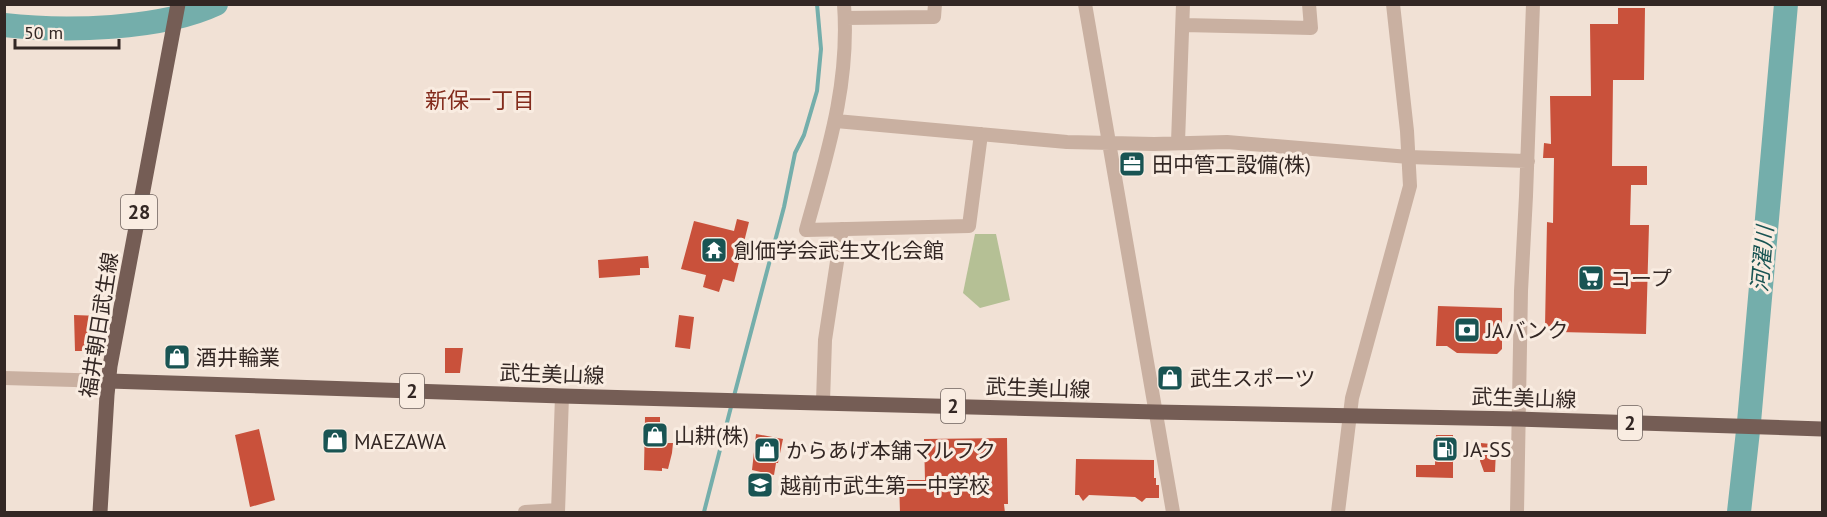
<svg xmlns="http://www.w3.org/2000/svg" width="1827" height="517" font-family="'PT Sans','Noto Sans JP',sans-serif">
<rect width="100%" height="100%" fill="#f1e1d5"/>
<path fill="#b5c095" d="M975 234H996L1010 300 980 308 963 293Z"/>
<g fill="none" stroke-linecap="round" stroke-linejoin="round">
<path stroke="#74aeab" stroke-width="4" d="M734 396 784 207 795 153 804 135 817 91 821 49 817 4
M704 512 732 403"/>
<path stroke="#74aeab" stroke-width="24" d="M4 25C64 32 161 30 216 4
M1739 512 1749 422 1786 4"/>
</g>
<path fill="#c9513b" d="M1618 8H1645L1644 80H1613L1612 166H1647V185H1631L1630 225H1649L1646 334 1559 332V327H1545L1547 222 1553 223 1554 158H1543L1544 143 1551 144 1550 96H1591L1590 24H1618Z
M1124 156H1139L1138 173 1124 174Z
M737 219 749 222 734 282 723 279 719 292 703 287 706 275 681 269 694 221 734 231Z
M648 256 649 268H640V275L599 278 598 260Z
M1438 306 1502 308V349L1497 354 1457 353 1447 346H1436Z
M74 315 100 316 92 351H75Z
M679 315 694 317 690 349 675 347Z
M445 348H463L460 373H445Z
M645 417H660V423H662V443H673L672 453 668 469 662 468V471L644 470Z
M259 429 275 500 250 507 235 435Z
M756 434 783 439 778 463H776L774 475 752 470Z
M1436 435H1453V478L1416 477V465H1435Z
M1007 438 1008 504H1004L1005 513H900L899 480H925L924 439Z
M1481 443 1491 444V450H1496L1495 472H1484L1480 461Z
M1076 459 1154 460V478H1156V485H1159V498H1146L1142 502 1135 497 1089 495 1083 501 1079 495H1075Z"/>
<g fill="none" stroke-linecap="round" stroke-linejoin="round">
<path stroke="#c9b0a1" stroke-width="14" d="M844 4C850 85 827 154 806 230L969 226 981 134
M1085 4 1173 512
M845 18 934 17 935 4
M1183 25 1311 28 1309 4
M836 121 1067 142 1154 144 1227 142 1409 157 1528 161
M1178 142 1183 4
M4 378 109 381
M823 402 825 340 842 229
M525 512 558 510
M558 512 562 396
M1338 512 1352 398 1410 186 1407 131 1393 4
M1517 512 1521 291 1526 196 1533 4"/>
<path stroke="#755d55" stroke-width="15" d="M109 381 562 396 1156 412 1518 419 1822 429
M100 512 107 395 110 366 178 4"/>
</g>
<defs>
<symbol id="office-square" viewBox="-11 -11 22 22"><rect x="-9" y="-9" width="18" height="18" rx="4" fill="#195453" stroke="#f9ece1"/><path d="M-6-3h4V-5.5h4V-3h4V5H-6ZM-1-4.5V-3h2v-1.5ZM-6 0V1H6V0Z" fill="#fff"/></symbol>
<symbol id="temple-square" viewBox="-11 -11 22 22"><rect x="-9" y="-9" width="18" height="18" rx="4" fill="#195453" stroke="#f9ece1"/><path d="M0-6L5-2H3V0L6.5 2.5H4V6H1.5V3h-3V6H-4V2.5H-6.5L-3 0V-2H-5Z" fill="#fff"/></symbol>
<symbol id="supermarket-square" viewBox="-11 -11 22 22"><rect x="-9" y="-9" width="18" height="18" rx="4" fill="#195453" stroke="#f9ece1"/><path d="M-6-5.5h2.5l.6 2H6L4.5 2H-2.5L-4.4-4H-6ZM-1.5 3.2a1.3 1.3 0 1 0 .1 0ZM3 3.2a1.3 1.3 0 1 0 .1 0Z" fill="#fff"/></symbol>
<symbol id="bank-square" viewBox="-11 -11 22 22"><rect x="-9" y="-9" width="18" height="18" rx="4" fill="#195453" stroke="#f9ece1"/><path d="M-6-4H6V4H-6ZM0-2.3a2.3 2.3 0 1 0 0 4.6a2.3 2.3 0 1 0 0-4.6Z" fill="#fff"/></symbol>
<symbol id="shop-square" viewBox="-11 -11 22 22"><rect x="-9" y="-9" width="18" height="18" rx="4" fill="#195453" stroke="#f9ece1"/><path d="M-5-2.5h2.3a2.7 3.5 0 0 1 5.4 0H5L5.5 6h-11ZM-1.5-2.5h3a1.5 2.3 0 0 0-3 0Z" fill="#fff"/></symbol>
<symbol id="fuel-square" viewBox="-11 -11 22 22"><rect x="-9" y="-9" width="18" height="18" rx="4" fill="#195453" stroke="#f9ece1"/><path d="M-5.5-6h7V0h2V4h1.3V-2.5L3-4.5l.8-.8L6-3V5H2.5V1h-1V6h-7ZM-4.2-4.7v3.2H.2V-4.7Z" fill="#fff"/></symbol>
<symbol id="school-square" viewBox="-11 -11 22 22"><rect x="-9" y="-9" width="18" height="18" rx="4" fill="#195453" stroke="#f9ece1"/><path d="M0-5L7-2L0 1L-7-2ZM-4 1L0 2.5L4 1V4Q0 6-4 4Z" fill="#fff"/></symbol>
</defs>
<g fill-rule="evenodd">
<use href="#office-square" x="1117" y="149" width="30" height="30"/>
<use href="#temple-square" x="699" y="235" width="30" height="30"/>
<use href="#supermarket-square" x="1576" y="263" width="30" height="30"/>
<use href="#bank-square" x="1452" y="315" width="30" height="30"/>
<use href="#shop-square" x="162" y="342" width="30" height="30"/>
<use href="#shop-square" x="1155" y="363" width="30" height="30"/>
<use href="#shop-square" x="640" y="420" width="30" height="30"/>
<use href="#shop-square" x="320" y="426" width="30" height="30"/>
<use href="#fuel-square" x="1430" y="434" width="30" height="30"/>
<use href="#shop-square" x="752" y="435" width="30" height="30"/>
<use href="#school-square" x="745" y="470" width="30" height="30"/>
</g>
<g text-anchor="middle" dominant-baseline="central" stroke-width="6" stroke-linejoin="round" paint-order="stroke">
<g fill="#f9ece1" stroke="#6e625d" stroke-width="1.5">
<rect x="121" y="195" width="36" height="34" rx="4.5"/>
<rect x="400" y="374" width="24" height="34" rx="4.5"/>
<rect x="941" y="389" width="24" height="34" rx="4.5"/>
<rect x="1618" y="406" width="24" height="34" rx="4.5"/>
</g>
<g font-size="20" font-weight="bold" fill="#332724">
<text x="139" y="212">28</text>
<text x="412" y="391">2</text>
<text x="953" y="406">2</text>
<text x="1630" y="423">2</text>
</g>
<g font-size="21" fill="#332724" stroke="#f9ece1" text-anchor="start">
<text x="1152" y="164">田中管工設備(株)</text>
<text x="734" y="250">創価学会武生文化会館</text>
<text x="1610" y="278">コープ</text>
<text x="1486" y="330">JAバンク</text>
<text x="196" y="357">酒井輪業</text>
<text x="1190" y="378">武生スポーツ</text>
<text x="674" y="435">山耕(株)</text>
<text x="354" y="441">MAEZAWA</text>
<text x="1464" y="449">JA-SS</text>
<text x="786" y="450">からあげ本舗マルフク</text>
<text x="780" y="485">越前市武生第一中学校</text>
</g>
<g font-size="21" fill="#332724" stroke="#f9ece1">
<text transform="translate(99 325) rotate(-81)">福井朝日武生線</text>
<text transform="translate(552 374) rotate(2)">武生美山線</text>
<text transform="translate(1038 388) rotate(2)">武生美山線</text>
<text transform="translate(1524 398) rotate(2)">武生美山線</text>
</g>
<g font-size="22" fill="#832b1c" stroke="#f9ece1">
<text x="480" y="100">新保一丁目</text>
</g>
<g font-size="22" font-style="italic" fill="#195453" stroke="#f9ece1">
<text transform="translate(1762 259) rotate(-85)">河濯川</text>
</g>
</g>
<rect width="1827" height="517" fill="none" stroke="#332724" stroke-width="12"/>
<path d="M15 39v9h104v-9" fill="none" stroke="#332724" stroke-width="3"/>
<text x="24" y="39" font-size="18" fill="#332724" stroke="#f9ece1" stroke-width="4.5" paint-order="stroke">50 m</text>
</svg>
